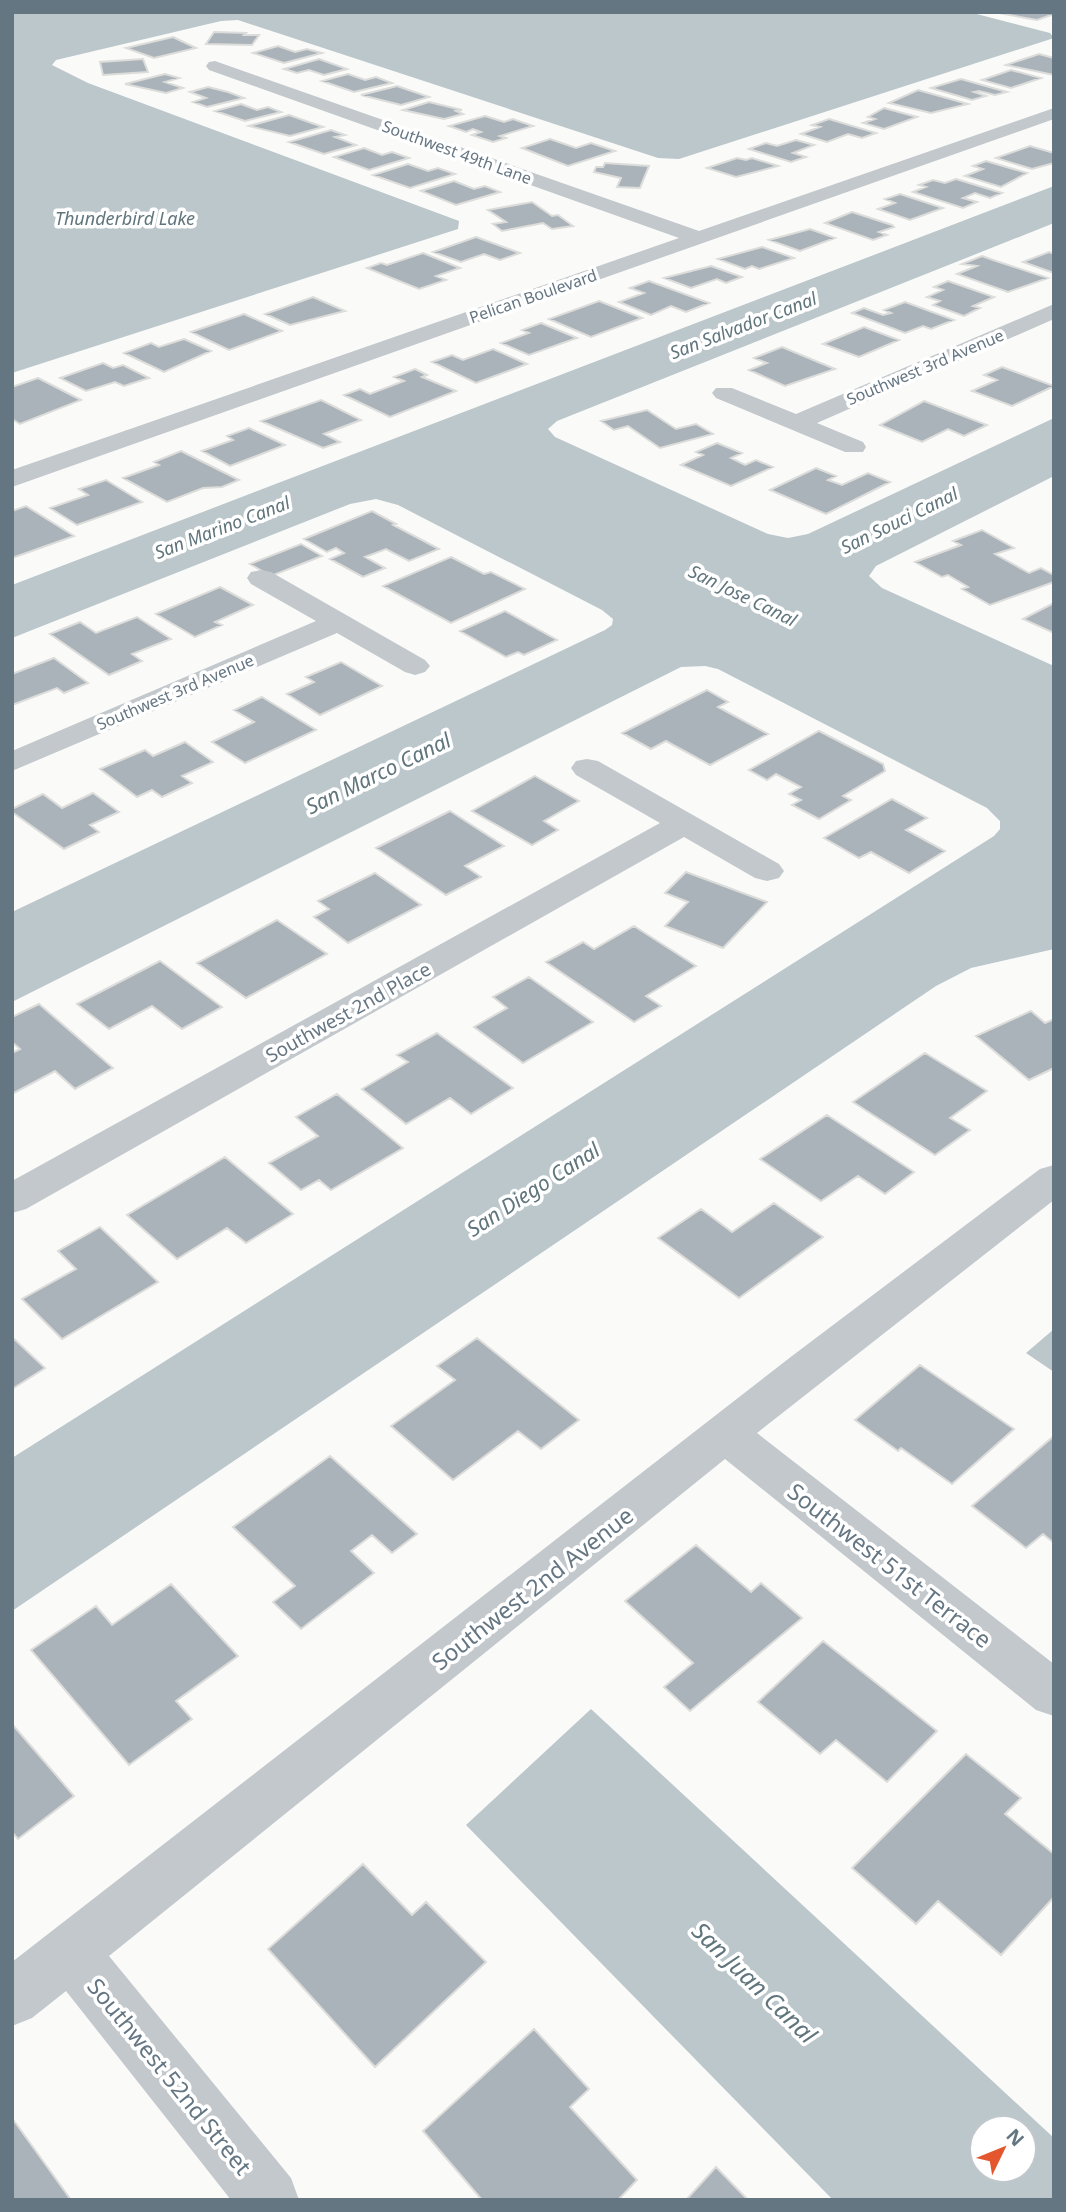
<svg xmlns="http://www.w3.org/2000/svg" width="1066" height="2212" font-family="'Noto Sans',sans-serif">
<rect width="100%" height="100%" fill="#fafaf8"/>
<path fill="#bbc7cb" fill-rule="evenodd" d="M12 12H969L1050 33 1054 38 679 159 658 158 238 20 221 21 56 60 52 65 88 83 459 221 458 229 12 373Z
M1054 186V223L557 421 548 429 555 437 768 534 788 538 808 534 1054 418V476L876 566 869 576 882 588 1054 666V949L971 968 936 986 12 1611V1458L994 836 1000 829V821L987 808 718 669 705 666 681 667 12 1002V912L605 630 612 625 613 619 602 610 398 505 376 499 350 504 12 638V585Z
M1054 1329V1372L1026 1353Z
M591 1709 1054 2138V2200H833L466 1825ZM982 2128H1024V2170H982Z"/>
<path fill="#aab3b9" stroke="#dcdcda" stroke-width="2" d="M1009 12H1047L1054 14 1037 20 1004 14Z
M214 32 246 33 244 35H259L252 45 206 44Z
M173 37 196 48 154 58 126 48Z
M278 46 295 52 307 49 322 53 284 63 253 53Z
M1039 54 1054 58V75L1006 65Z
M143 59 148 72 103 75 100 62Z
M319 59 347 69 324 75 309 70 297 73 284 69Z
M1011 70 1041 78 1011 88 982 80Z
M165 74 179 78 165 82 183 88 166 93 125 84Z
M348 74 365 80 376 77 392 83 354 92 322 81Z
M961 79 1007 92 995 95 979 91 974 92 986 96 972 100 931 88Z
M397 86 429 97 401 105 361 95Z
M208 87 228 92 244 98 207 107 193 102 206 98 190 92Z
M918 90 968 104 931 113 889 103Z
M429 102 462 110 456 111 463 114 444 119 403 110Z
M241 104 257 110 268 107 281 112 245 121 215 111Z
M884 108 917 117 884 129 863 123 875 119 868 117Z
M289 115 323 127 290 136 249 126Z
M485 116 504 122 513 119 533 126 500 136 506 138 493 142 472 135 481 132 473 129 466 132 449 126Z
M829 119 876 133 862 138 848 134 827 142 801 134 820 127 812 125Z
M331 130 345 135 335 137 356 145 324 154 289 142Z
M550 139 576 148 591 143 615 151 568 166 522 148Z
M796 140 814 145 793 153 806 157 791 162 749 149 766 143 777 146Z
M1030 146 1054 153V163L1032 169 996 158Z
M364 148 382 155 392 152 409 158 369 170 334 157Z
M737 158 746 160 752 158 778 166 736 177 707 168Z
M986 161 1027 173 1001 187 965 176 983 169 973 166Z
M605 163 649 166 640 188 617 187 621 178 594 172 596 167H603Z
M408 164 428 171 438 168 455 174 410 188 373 175Z
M956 179 1002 193 990 198 975 193 963 198 977 202 963 208 913 192 926 187 919 185 933 180 945 183Z
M454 181 474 189 485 186 500 192 456 205 421 191Z
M900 194 943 208 910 220 878 209 895 203 885 199Z
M532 202 552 216 558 215 573 226 552 229 543 223 502 231 493 224 506 222 488 210Z
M852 212 892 225 894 227 879 232 887 235 873 240 825 223Z
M810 229 835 238 800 251 769 240Z
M476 237 520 253 500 260 484 254 461 262 433 252Z
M762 247 794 258 759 269 752 266 745 269 718 259Z
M1049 252 1054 254V273L1023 262Z
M423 253 460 268 436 276 446 280 419 289 367 268 381 263 387 265Z
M982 256 996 261 1048 278 1008 292 957 274 977 266 962 264Z
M711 266 742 277 726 283 717 279 691 288 664 278Z
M649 281 709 303 686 312 671 306 651 315 619 302 644 293 630 288Z
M948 281 994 297 973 306 980 308 964 316 933 305 940 301 927 297 943 290 934 287Z
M313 297 345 311 290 325 265 314Z
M599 301 642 318 591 337 549 319Z
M905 302 954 320 931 329 923 326 905 333 852 313 864 308 883 315 891 313 884 310Z
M244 314 282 331 229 350 191 332Z
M541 323 577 338 529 355 501 343 529 333 522 330Z
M864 327 899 340 859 357 823 344Z
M184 339 211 351 164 372 124 353 151 343 159 347Z
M782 347 835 369 785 386 749 370 767 363 754 358Z
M493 349 527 364 476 383 432 362 452 355 463 360Z
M103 363 113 368 123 365 149 378 124 386 115 382 86 391 60 378Z
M1002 367 1054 386 1012 406 972 391 997 380 984 375Z
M415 369 427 375 422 377 456 391 390 417 344 395 360 389 370 394 404 381 394 377Z
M38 378 81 400 20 424 12 419V387Z
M321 400 361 420 324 434 340 442 323 448 261 421Z
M924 401 987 425 964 436 948 429 922 442 880 425Z
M647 410 676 429 696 424 713 434 660 448 628 426 614 430 601 421Z
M249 428 285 445 230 466 202 451 233 440 227 436Z
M717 443 742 453 731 458 745 465 756 460 773 467 731 486 681 465 703 455 696 452Z
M181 451 239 480 222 487 203 488 167 502 123 478 159 465 154 462Z
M816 468 836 476 828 480 842 485 868 473 890 482 826 514 770 490Z
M106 480 142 502 77 525 50 508 88 495 79 489Z
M26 506 74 536 12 558V511Z
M372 511 396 524 393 525 439 549 409 561 386 549 365 557 385 568 363 577 330 559 344 553 336 548 327 552 304 539Z
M982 530 1014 548 995 554 1029 573 1041 568 1054 575V582L990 605 962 589 968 587 948 575 942 577 915 562 961 545 953 541Z
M301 544 322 556 271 576 250 564Z
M451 557 484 574 491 572 525 589 451 623 383 586Z
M220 587 253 605 215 622 222 625 195 637 156 614Z
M1054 603V633L1023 619Z
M505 611 557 640 524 655 518 652 506 657 460 631Z
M137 617 171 639 132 654 142 661 109 675 50 634 80 622 96 633Z
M54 658 88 683 64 693 57 688 12 705V674Z
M341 662 382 686 320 715 287 694 314 682 306 677Z
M707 690 728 702 718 707 768 734 710 765 666 741 651 749 622 733Z
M262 697 316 730 245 763 212 742 254 722 234 710Z
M819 731 883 764 885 771 843 796 851 800 819 819 792 805 801 800 789 794 801 787 776 774 767 780 749 770Z
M185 742 213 762 182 776 192 783 162 797 152 790 137 797 100 769 145 750 153 756Z
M535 776 579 801 544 821 558 830 532 845 472 811Z
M93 793 119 812 90 825 99 832 64 849 12 812V809L43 794 62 808Z
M892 799 927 818 906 830 945 851 909 873 871 852 859 858 824 838Z
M450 811 504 846 465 866 481 877 446 895 376 848Z
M686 872 767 902 723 948 665 926 688 902 665 893Z
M375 873 421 905 348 943 314 917 329 909 318 901Z
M277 920 327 954 246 998 197 963Z
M634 926 696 966 646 996 661 1006 634 1022 546 962 583 942 594 949Z
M160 961 222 1007 182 1029 152 1006 109 1029 77 1004Z
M529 977 593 1022 523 1063 474 1027 507 1008 493 997Z
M39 1004 113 1068 75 1089 55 1071 12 1094V1053L20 1049 12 1042V1017Z
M1031 1011 1045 1023 1054 1019V1068L1029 1080 976 1036Z
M437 1033 513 1088 471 1114 450 1098 406 1124 362 1089 408 1062 397 1055Z
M925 1053 987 1091 950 1118 970 1130 935 1155 853 1102Z
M337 1094 403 1148 331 1190 319 1180 301 1190 269 1163 318 1136 296 1117Z
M827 1115 914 1172 885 1194 858 1176 821 1201 760 1159Z
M225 1157 293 1214 246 1243 227 1228 177 1259 127 1215Z
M774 1203 823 1237 739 1298 658 1238 701 1209 732 1232Z
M100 1227 158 1282 62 1339 22 1299 76 1269 58 1251Z
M12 1337 45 1368 12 1389Z
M477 1338 579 1420 541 1449 518 1431 453 1480 391 1426 455 1380 437 1366Z
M920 1365 1014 1429 952 1484 901 1448 898 1451 855 1420Z
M1054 1436V1543L1043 1534 1026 1548 972 1506Z
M330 1456 417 1534 392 1553 372 1535 351 1551 374 1573 301 1629 273 1602 295 1586 233 1527Z
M696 1545 751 1592 761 1583 802 1618 690 1711 664 1687 693 1663 625 1601Z
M171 1584 238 1656 176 1701 192 1719 129 1765 31 1650 96 1606 112 1625Z
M823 1641 937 1731 887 1782 836 1740 820 1754 758 1702Z
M12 1724 74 1796 18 1839 12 1832Z
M966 1754 1021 1798 1005 1814 1054 1854V1897L1001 1955 938 1901 916 1924 852 1868Z
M363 1864 412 1915 426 1902 486 1962 375 2067 268 1949Z
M534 2029 589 2089 570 2107 637 2180 618 2200H482L423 2131Z
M12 2118 71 2200H12Z
M716 2167 748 2200H686Z"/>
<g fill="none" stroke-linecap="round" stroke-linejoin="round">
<path fill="#c3c8cc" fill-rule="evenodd" d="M215 61 699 231 1054 108V119L12 487V470L679 238 209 70 206 66 209 62Z
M1054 304V319L817 423 863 442 866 447 863 452H845L716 398 712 393 716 388H732L796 414Z
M261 570 271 572 425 660 430 666 425 672 415 675 405 672 337 633 12 771V751L316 621 251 584 247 578 251 572Z
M587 759 598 761 779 864 784 871 779 878 767 881 755 878 684 837 26 1209 12 1213V1181L660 823 576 775 571 768 576 761Z
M1054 1165V1200L757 1433 1054 1664V1716L1036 1710 725 1459 109 1956 291 2178 299 2200H231L66 1991 32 2018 12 2026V1962L792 1356 1040 1169Z"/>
</g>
<g text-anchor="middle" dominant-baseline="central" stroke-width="7" stroke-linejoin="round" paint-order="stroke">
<g font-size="16" fill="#657683" stroke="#fff">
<text transform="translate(457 152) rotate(20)">Southwest 49th Lane</text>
<text transform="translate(533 296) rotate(-19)">Pelican Boulevard</text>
<text transform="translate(925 367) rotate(-23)">Southwest 3rd Avenue</text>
<text transform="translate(175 692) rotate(-23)">Southwest 3rd Avenue</text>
</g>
<g font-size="18" font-style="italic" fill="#60757c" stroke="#fff">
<text x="125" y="218">Thunderbird Lake</text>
<text transform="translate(743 325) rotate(-21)">San Salvador Canal</text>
<text transform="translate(899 520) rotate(-26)">San Souci Canal</text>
<text transform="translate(222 527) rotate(-21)">San Marino Canal</text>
<text transform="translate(743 595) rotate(26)">San Jose Canal</text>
</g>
<g font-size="19" fill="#657683" stroke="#fff">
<text transform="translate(348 1012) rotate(-29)">Southwest 2nd Place</text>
</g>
<g font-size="21" font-style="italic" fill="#60757c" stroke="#fff">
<text transform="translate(378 773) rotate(-26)">San Marco Canal</text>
<text transform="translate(533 1189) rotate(-33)">San Diego Canal</text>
</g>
<g font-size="23" fill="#657683" stroke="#fff">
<text transform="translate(890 1565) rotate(38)">Southwest 51st Terrace</text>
<text transform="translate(532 1588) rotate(-38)">Southwest 2nd Avenue</text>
<text transform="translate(170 2076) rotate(51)">Southwest 52nd Street</text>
</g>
<g font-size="24" font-style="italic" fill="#60757c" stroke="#fff">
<text transform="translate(755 1982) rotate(44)">San Juan Canal</text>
</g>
</g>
<rect width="1066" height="2212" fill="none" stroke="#657683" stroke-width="28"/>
<g transform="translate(1003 2149) rotate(47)"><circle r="33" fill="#ffffff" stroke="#c1c8cd" stroke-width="2"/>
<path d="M0-5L12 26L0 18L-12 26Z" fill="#e4572e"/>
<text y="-10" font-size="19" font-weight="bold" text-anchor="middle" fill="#657683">N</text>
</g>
</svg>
